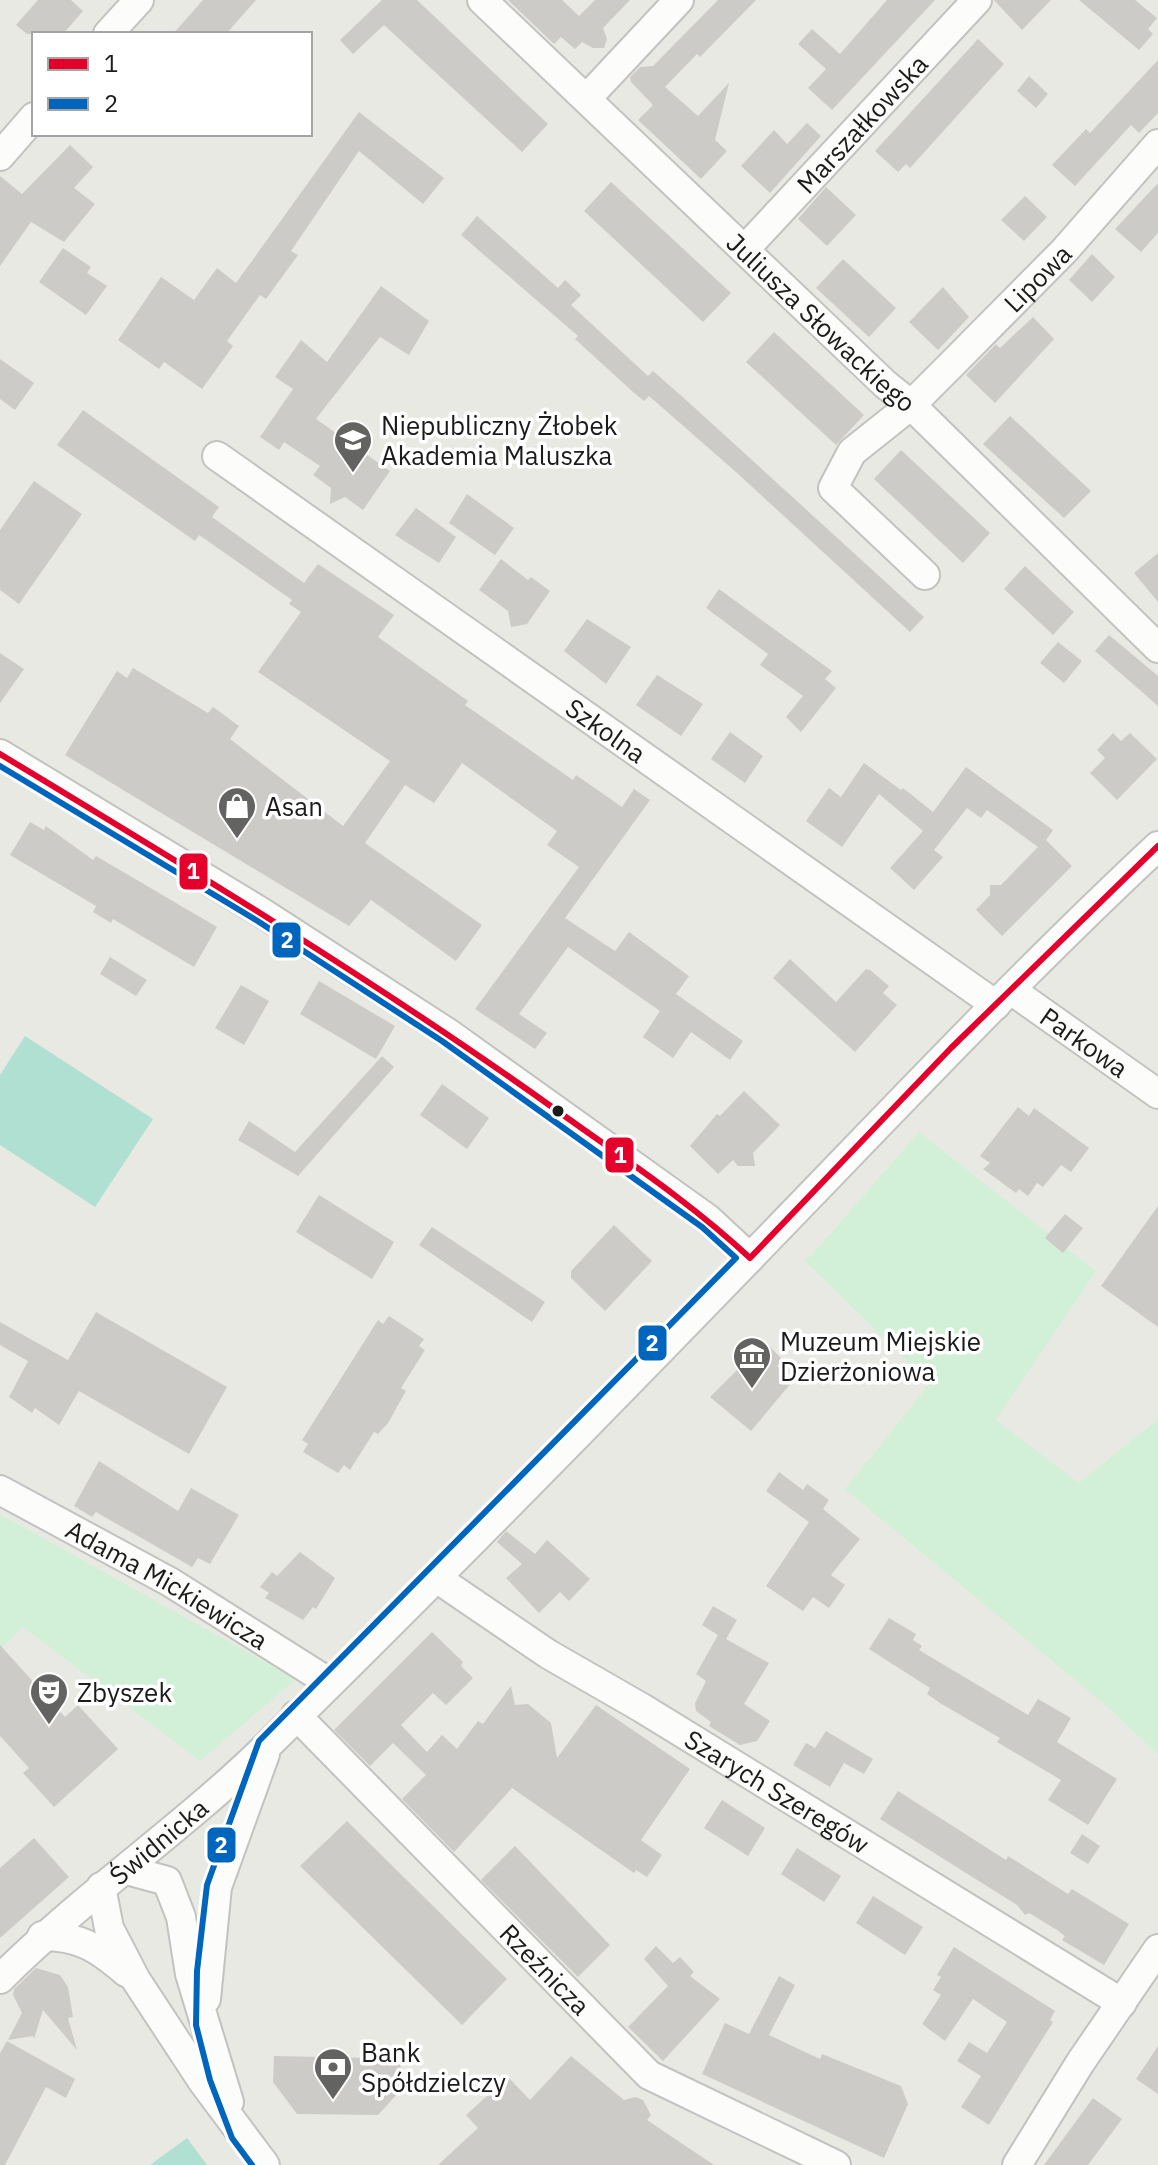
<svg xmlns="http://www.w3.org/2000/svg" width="1158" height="2165" font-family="'IBM Plex Sans',sans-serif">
<rect width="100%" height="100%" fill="#e9e9e4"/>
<path fill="#d2f0d7" d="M919 1132 1096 1271 996 1420 1079 1483 1158 1419V1755L1110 1709 845 1489 930 1383 803 1259 810 1257Z
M0 1514 265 1662 295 1680 200 1761 23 1627 0 1650Z"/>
<path fill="#b0e0d2" d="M25 1036 153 1119 95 1207 0 1145V1075Z
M187 2138 207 2165H150Z"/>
<path fill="#cccbc7" d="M38 0H71L83 11 63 34H27L16 25Z
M203 0H256L226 34H173Z
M382 0H417L548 124 522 152 384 25 353 54 340 40Z
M508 0H562L579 16 595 0H630L603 28 607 39 604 48H593L582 42 575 49 561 37 554 44Z
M718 0H756L700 57 697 54 665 87 698 116 729 83 715 140 727 151 701 179 638 120 653 105 631 82 630 77 640 67 653 66Z
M887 0H935L832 110 808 88 826 69 798 44 812 29 840 54Z
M994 0H1051L1022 30Z
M1079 0H1135L1157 18 1148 29 1153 34 1139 50Z
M978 39 1004 64 910 168 906 164 898 172 875 151Z
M1158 60V113L1139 133 1131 125 1075 186 1052 165 1086 129 1090 133Z
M1029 76 1048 94 1036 108 1017 91Z
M359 112 444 178 423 204 359 151 291 251 298 255 266 299 260 295 227 341 233 346 202 389 164 362 159 369 118 340 161 277 194 300 217 268 236 283Z
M807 123 821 136 770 193 741 166 774 130 787 144Z
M70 145 93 167 74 188 95 204 64 242 31 222 0 266V176L22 194Z
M611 182 731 293 703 322 584 211Z
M1158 183V233L1141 252 1115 229Z
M826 187 856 215 827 246 798 219Z
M1025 196 1047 217 1024 241 1001 220Z
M477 216 558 288 565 280 581 295 571 305 648 376 653 371 685 399 924 617 910 632 736 472 649 396 644 401 633 392 575 339 578 336 461 235Z
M63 248 91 267 87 273 107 286 86 315 39 282Z
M1092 254 1115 277 1092 302 1069 280Z
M843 259 896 308 869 337 816 288Z
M381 286 429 321 409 355 380 337 316 419 390 471 363 510 345 497 330 504 331 488 313 475 320 466 284 442 279 450 260 437 293 389 275 377 301 340 327 362Z
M943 287 969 317 938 350 909 322Z
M1033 317 1054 339 995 403 966 375 996 344 1000 348Z
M774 332 864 415 836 445 746 362Z
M0 359 34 383 15 410 0 399Z
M83 410 219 507 212 517 304 583 318 564 394 615 378 637 468 701 465 705 573 780 576 775 622 807 634 789 650 800 565 918 615 951 629 932 689 976 676 994 743 1041 730 1060 691 1032 673 1058 643 1037 660 1011 568 947 519 1014 547 1033 535 1049 475 1009 579 867 547 845 557 831 462 763 434 803 405 785 365 843 482 925 456 961 371 900 349 926 65 755 117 671 127 678 133 668 208 713 213 707 239 726 230 739 343 826 390 761 258 672 301 612 289 604 292 600 199 535 195 541 57 445Z
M1010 416 1091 491 1064 518 983 444Z
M901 450 990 533 963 563 874 479Z
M34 481 82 514 19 604 0 590V530Z
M467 494 514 528 495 555 449 523Z
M416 508 456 537 439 563 395 535Z
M1158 553V602L1134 573Z
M501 559 528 580 531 577 550 591 527 624 511 627 508 611 479 590Z
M1025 566 1074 612 1053 635 1004 589Z
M719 589 832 671 825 679 836 688 801 732 786 717 803 696 760 665 768 654 706 608Z
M587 619 631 647 606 684 564 651Z
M1109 635 1158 676V706L1095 651Z
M1058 642 1082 661 1064 683 1040 663Z
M0 653 24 669 0 703Z
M657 675 703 704 681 736 636 705Z
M730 732 763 756 745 783 711 759Z
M1113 733 1121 741 1130 733 1157 759 1117 800 1090 773 1105 758 1097 750Z
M864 763 901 790 903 788 933 812 966 767 1053 830 1046 840 1072 866 1002 936 976 910 990 895V885H1001L1038 847 987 810 981 818 967 808 934 850 943 857 914 890 890 868 923 831 879 794 842 847 806 821 829 788 841 797Z
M30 822 44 830 46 826 93 860 96 856 217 927 194 967 113 919 111 923 93 912 96 906 10 855Z
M110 957 147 980 136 996 100 974Z
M790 959 836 1002 866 969 870 970 889 986 883 993 897 1005 855 1052 773 978Z
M319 981 395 1026 376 1059 300 1014Z
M241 985 269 1001 244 1045 215 1028Z
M382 1056 394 1067 298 1176 238 1140 249 1121 295 1152Z
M442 1084 489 1118 467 1149 420 1115Z
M744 1091 780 1125 753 1153 755 1166H738L733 1160 718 1174 690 1146 717 1114 720 1116Z
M1018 1107 1029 1116 1034 1108 1089 1148 1071 1172 1061 1165 1043 1187 1037 1183 1028 1196 1019 1189 1016 1193 983 1169 990 1163 980 1156Z
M319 1195 394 1242 372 1279 296 1232Z
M1158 1206V1327L1101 1286Z
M1065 1214 1083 1228 1063 1253 1045 1238Z
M614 1225 652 1261 605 1311 571 1278V1271Z
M432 1227 545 1302 532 1322 419 1245Z
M96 1312 227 1387 189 1454 79 1391 59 1425 35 1408 32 1413 9 1397 28 1361 0 1345V1322L68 1360Z
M389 1316 424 1339 419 1346 425 1350 401 1388 406 1391 388 1423 378 1434 374 1432 350 1470 344 1465 338 1473 303 1452 308 1444 302 1440 378 1320 383 1324Z
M769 1346 783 1360 777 1366 792 1382 751 1431 710 1397 755 1352 764 1351Z
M99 1461 178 1511 191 1488 239 1515 210 1564 198 1558 192 1567 96 1512 92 1517 74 1506Z
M779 1472 803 1490 807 1484 829 1500 823 1509 860 1539 831 1575 845 1585 829 1608 813 1597 803 1611 766 1586 809 1522 766 1491Z
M506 1531 535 1554 547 1540 590 1579 569 1601 560 1592 539 1613 506 1578 522 1564 497 1542Z
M300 1552 335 1578 316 1609 313 1607 303 1620 265 1598 269 1593 260 1587 272 1572 277 1576Z
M713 1606 737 1620 726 1639 769 1663 744 1704 770 1721 757 1741 740 1745 709 1726 711 1722 696 1711 695 1703 706 1681 696 1674 718 1635 721 1637 702 1625Z
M889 1618 916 1634 913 1640 922 1646 919 1650 1028 1715 1038 1699 1071 1718 1057 1742 1117 1779 1088 1825 1048 1800 1061 1780 997 1742 1000 1738 940 1703 927 1694 930 1688 869 1649Z
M432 1632 463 1662 461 1666 473 1678 446 1705 433 1693 401 1725 427 1752 442 1735 457 1749 478 1721 483 1724 511 1686 515 1705 528 1704 551 1723 557 1758 596 1705 690 1769 641 1840 662 1855 647 1877 636 1870 634 1873 512 1788 454 1852 402 1799 426 1775 393 1743 370 1766 334 1730Z
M0 1645 65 1717 78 1705 118 1749 54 1807 23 1773 29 1768 0 1736Z
M826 1731 873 1759 864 1774 844 1763 830 1787 793 1765 806 1743 815 1748Z
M898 1791 1006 1860 1008 1856 1068 1894 1072 1889 1129 1924 1104 1965 1062 1940 1065 1936 1057 1930 1029 1913 1025 1915 1017 1905 880 1819Z
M722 1800 765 1828 748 1856 704 1828Z
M347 1821 507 1979 462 2025 300 1866Z
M1082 1834 1100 1846 1088 1864 1070 1853Z
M34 1838 69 1877 0 1938V1868Z
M515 1846 610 1945 578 1977 481 1880Z
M797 1848 841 1876 824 1902 781 1874Z
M873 1896 923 1927 905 1955 856 1923Z
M656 1946 673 1963 680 1957 694 1972 690 1976 720 1999 663 2061 628 2027 668 1986 644 1959Z
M954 1947 1055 2011 1050 2020 1053 2022 989 2125 961 2107 981 2076 957 2061 969 2042 987 2053 1007 2022 973 1999 945 2041 922 2024 941 1995 933 1990 941 1977 937 1975Z
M36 1968 60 1975 68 1987 73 2017 68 2018 77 2050 43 2010 34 2039 33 2036 8 2040 22 2013 13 1995 14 1989Z
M779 1976 795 1985 769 2035 820 2059 822 2054 901 2086 908 2104 884 2158 702 2074 725 2023 749 2034Z
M7 2041 75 2079 66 2098 46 2087 5 2165H0V2053Z
M1158 2046V2094L1136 2079Z
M372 2049H401L400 2091 378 2115 297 2114 273 2082 274 2056 372 2058Z
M571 2056 624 2100 635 2097 643 2100 651 2115 647 2120 714 2165H438L478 2128 466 2115 508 2077 530 2100Z
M1093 2098 1122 2119 1088 2165H1044Z"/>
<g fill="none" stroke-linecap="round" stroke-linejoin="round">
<defs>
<g id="minor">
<path id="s1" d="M482 0 885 384 911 405 1158 648"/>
<path d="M108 34 139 0"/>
<path d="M588 97 679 0"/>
<path d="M0 156 34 117"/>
<path id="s2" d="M746 248 977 0"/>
<path id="s3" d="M217 456 996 1005"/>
<path id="s4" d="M925 575 833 488 852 452 911 405 956 360 1064 251 1158 144"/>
<path d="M0 754 261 912 448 1033 708 1219 750 1258"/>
<path id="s5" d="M1011 990 1158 1094"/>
<path id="s6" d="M0 1490 170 1582 330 1683"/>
<path id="s7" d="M435 1577 548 1654 642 1708 1122 2003"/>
<path id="s8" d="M296 1715 649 2075 836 2165"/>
<path d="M127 1870 167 1881 181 1917 190 1974 229 2102"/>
<path d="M101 1887 109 1928 136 1980 203 2082 265 2165"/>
<path d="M42 1936C80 1936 98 1948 126 1972"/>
<path id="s9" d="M0 1979C85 1894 184 1828 270 1743 440 1576 608 1405 774 1233 900 1103 1025 970 1158 846"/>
<path d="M206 1999 217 1887 265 1754"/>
<path d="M1017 2165 1080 2063 1158 1949"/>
</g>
</defs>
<use href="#minor" stroke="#c2c2c0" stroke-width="32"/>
<use href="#minor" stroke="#fcfcfb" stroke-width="28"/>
<defs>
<path id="bus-1" d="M0 754C187 867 374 980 552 1107 620 1156 689 1201 750 1258
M750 1258 951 1048 1158 846"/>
<path id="bus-2" d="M0 766 256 920 442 1041 702 1227 736 1258 259 1741 207 1885 197 1971 196 2025 210 2080 232 2138 252 2165"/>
</defs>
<use href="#bus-1" stroke="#fff" stroke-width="12"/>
<use href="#bus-2" stroke="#fff" stroke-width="12"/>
<use href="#bus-1" stroke="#e4002b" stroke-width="6"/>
<use href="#bus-2" stroke="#0065bd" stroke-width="6"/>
</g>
<defs>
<symbol id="school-pin" viewBox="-11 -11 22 30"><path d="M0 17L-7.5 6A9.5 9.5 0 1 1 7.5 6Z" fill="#636361" stroke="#fff"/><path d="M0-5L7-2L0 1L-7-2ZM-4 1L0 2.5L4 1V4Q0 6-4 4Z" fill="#fff"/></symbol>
<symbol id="shop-pin" viewBox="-11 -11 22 30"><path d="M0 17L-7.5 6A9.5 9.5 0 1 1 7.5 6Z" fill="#636361" stroke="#fff"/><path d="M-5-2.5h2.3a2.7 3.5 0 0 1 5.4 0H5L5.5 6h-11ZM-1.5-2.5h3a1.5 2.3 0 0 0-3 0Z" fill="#fff"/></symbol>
<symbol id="museum-pin" viewBox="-11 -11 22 30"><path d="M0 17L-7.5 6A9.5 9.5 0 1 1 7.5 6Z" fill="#636361" stroke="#fff"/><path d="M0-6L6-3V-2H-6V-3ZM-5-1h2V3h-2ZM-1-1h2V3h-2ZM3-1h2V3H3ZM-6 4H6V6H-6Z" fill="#fff"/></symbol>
<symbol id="theatre-pin" viewBox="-11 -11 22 30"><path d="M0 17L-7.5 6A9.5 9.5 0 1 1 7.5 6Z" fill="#636361" stroke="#fff"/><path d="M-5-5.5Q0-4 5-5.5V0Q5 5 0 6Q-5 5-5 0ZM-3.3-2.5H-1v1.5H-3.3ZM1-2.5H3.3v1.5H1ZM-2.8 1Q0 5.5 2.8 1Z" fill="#fff"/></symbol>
<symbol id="bank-pin" viewBox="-11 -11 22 30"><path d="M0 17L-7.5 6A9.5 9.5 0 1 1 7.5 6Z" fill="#636361" stroke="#fff"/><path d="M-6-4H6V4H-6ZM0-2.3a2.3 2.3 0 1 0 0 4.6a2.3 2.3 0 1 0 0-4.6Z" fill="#fff"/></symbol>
</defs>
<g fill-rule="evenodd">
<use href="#school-pin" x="331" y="418" width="44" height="60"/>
<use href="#shop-pin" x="215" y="784" width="44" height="60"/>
<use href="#museum-pin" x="730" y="1334" width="44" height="60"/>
<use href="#theatre-pin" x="27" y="1670" width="44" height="60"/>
<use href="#bank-pin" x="311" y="2045" width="44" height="60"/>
</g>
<circle fill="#1b1b1b" stroke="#fff" stroke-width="3" cx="558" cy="1111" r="7"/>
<g text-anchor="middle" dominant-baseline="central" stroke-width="7" stroke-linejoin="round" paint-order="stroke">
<g font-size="26" fill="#1b1b1b" stroke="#fff">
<text stroke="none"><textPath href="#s2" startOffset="170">Marszałkowska</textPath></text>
<text stroke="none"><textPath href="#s4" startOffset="422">Lipowa</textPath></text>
<text stroke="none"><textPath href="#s1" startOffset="468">Juliusza Słowackiego</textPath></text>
<text stroke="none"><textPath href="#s3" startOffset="476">Szkolna</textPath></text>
<text stroke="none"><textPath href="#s5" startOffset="90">Parkowa</textPath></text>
<text stroke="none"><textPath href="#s6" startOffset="192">Adama Mickiewicza</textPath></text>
<text stroke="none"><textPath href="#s7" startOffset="404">Szarych Szeregów</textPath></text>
<text stroke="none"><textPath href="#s9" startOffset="210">Świdnicka</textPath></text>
<text stroke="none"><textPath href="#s8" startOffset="356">Rzeźnicza</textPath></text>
</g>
<g font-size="26" fill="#1b1b1b" stroke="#fff" text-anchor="start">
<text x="381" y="425">Niepubliczny Żłobek<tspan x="381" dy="30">Akademia Maluszka</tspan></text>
<text x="265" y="806">Asan</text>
<text x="780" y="1341">Muzeum Miejskie<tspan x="780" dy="30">Dzierżoniowa</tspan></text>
<text x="77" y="1692">Zbyszek</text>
<text x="361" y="2052">Bank<tspan x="361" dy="30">Spółdzielczy</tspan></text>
</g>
</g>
<g stroke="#fff" stroke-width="3">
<rect x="178" y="852" width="31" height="39" rx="8" fill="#e4002b"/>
<rect x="271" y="921" width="31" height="38" rx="8" fill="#0065bd"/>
<rect x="604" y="1136" width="31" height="38" rx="8" fill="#e4002b"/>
<rect x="637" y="1324" width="31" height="38" rx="8" fill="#0065bd"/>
<rect x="206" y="1826" width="31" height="38" rx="8" fill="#0065bd"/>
</g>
<g font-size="22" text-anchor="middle" font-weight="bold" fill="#fff">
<text x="193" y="879">1</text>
<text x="287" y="948">2</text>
<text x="620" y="1163">1</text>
<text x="652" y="1351">2</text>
<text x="221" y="1853">2</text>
</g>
<rect x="32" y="32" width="280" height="104" fill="#ffffff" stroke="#a4a4a4" stroke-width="2"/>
<rect x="48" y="58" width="40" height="12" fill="#e4002b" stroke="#a4a4a4" stroke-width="2"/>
<text x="104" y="72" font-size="24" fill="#1b1b1b">1</text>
<rect x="48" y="98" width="40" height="12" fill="#0065bd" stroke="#a4a4a4" stroke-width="2"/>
<text x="104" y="112" font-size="24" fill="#1b1b1b">2</text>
</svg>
